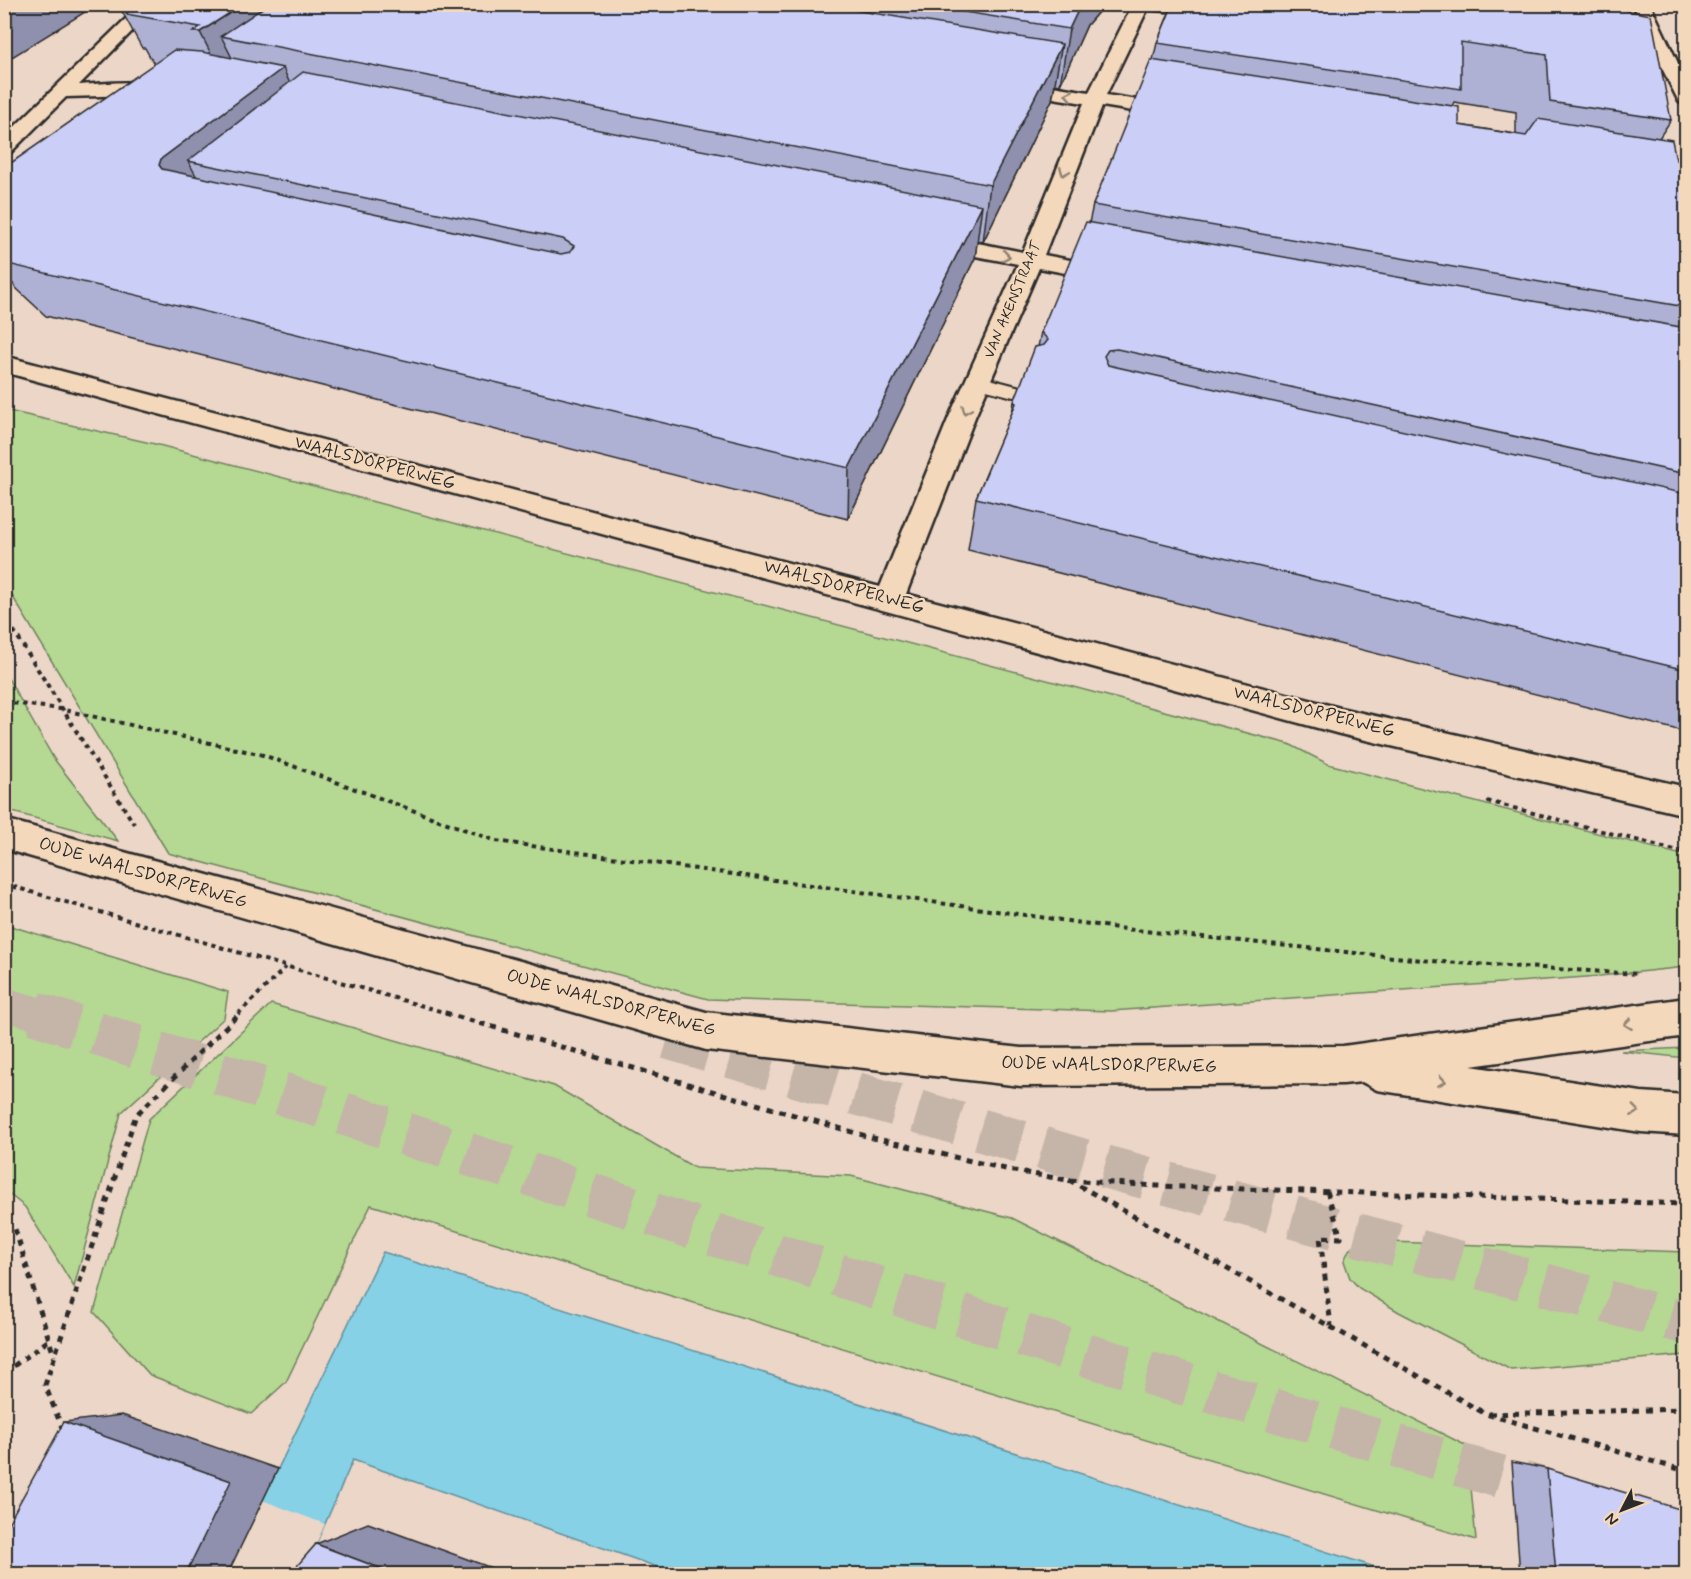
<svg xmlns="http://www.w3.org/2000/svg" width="1691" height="1579" font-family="Mynerve,sans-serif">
<rect width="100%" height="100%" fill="#ecd6c7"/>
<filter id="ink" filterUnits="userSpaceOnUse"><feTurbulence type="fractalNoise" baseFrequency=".0167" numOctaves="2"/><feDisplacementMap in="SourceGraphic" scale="12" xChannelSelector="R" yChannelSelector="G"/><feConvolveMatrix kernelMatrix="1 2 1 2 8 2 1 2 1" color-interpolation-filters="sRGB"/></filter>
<g filter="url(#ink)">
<path fill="#b5d893" stroke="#70825f" stroke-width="1.5" d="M4 410 155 444 1289 744 1328 764 1686 856V967L1600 976 1111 1011 708 999 168 853 5 584Z
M4 671 54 759 118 841 5 810Z
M4 924 228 992 224 1018 121 1113 74 1287 25 1207 5 1191Z
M271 1004 554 1086 695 1168 851 1176 1012 1218 1467 1446 1476 1540 371 1205 286 1382 251 1414 150 1375 94 1312 149 1119Z
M1686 1048V1058L1621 1051Z
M1359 1241 1686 1252V1355L1511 1370 1399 1312 1359 1288 1350 1278 1344 1261 1349 1250Z"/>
<path fill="#86d1e6" stroke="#628f9b" stroke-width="1.5" d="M383 1252 1397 1574H677L353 1460 303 1574H227Z"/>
<path fill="#ecd6c7" d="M262 1500 325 1524 303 1574H227Z"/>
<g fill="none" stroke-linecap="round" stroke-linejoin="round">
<path stroke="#c5b4a8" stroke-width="33" stroke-dasharray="33 16" stroke-linecap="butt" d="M4 1004 39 1014"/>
<path stroke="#c5b4a8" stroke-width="43" stroke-dasharray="43 22" stroke-linecap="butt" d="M34 1013 1066 1349 1556 1493
M668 1038 1113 1169 1686 1323"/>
<defs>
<path id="service" d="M978 376 1032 390 1035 394 1032 398 1025 400 971 386 968 382 971 378Z"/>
<path id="minor" d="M141 4H159L79 85C96 84 164 77 173 90L171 94 66 97 11 152 4 154V137Z
M1133 4H1150L1106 95 1175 106 1185 112 1175 118 1102 106 1044 255 1112 268 1120 270 1123 275 1120 280 1112 282 1039 268 975 417 906 594 1340 708 1686 787V815L1340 734 4 372V356L880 587 949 417 1018 264 932 248 924 246 921 241 924 236 932 234 1023 252 1084 103 1010 91 1001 85 1010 79 1089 92Z
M1633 4H1650L1686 80V104L1679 102 1660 64 1615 56 1606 51 1615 46 1655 52Z"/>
<path id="secondary" d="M4 819 706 1012 1021 1048 1343 1046 1686 998V1036L1471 1066 1641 1092 1686 1095V1135L1641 1132 1377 1090 1362 1082 1343 1084 1021 1086 706 1050 4 849Z"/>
</defs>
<use href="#service" stroke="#2b2b2b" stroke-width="4"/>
<use href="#minor" stroke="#2b2b2b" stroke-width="5"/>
<use href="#secondary" stroke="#2b2b2b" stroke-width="5"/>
<path stroke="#2b2b2b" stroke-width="4" stroke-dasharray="4.5 4.5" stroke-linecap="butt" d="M4 615 134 824
M4 702 60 709 263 755 496 841 1125 929 1442 962 1638 974
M1487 801 1686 853
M4 884 450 1014
M238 1014 286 967"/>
<path stroke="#2b2b2b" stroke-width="5" stroke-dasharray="6 6" stroke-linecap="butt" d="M445 1013 873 1138 1014 1171 1068 1180 1157 1186 1686 1204
M1069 1180 1486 1414 1686 1471
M1327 1191 1341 1238 1320 1237 1331 1326
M4 1225 15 1229 54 1356
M4 1373 49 1340
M1489 1414 1686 1409
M63 1430 45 1385 136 1115 240 1013"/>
<use href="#service" fill="#f4d8bb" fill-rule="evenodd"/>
<use href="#minor" fill="#f4d8bb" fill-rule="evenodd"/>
<use href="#secondary" fill="#f4d8bb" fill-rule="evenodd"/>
</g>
<path fill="#afb1d4" stroke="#2b2b2b" stroke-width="1.5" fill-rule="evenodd" d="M118 4H1105L1087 25 1060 85 1055 84 1052 100 983 242 977 241 975 258 848 519 46 316 17 289 4 273V168L154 64 145 48H142Z
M1108 4H1131L1129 8Z
M1151 4H1592L1671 120 1659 138 1676 160 1686 162V732L968 550 976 498 1012 413 1014 402 1038 347 1041 332 1089 223 1093 205 1153 60 1157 43 1169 13 1149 11ZM1454 102 1516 112V134L1459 125 1452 106Z
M1682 4H1686V14Z
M1512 1462 1547 1469 1686 1575H1520Z"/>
<path fill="#8e90ad" stroke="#2b2b2b" stroke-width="1.5" d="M4 4H98L4 62Z
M244 4H307L221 36 242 78 228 88 200 32Z
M1081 4H1105L1087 25 1060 85 1069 29Z
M1062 44 1052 100 983 242 990 185Z
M283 68 306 120 188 161 209 199 190 218 159 165 161 159Z
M982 205 975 258 848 519 849 468Z
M122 1415 278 1469 227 1575H185L64 1422Z
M368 1523 511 1575H398L316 1544Z"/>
<path fill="#cbcef7" stroke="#2b2b2b" stroke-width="1.5" d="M136 4H244L200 32H193L200 27 126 14Z
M269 4H399L443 12 453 7 450 4H818L1062 44 990 185 221 36Z
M915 4H1081L1069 29Z
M1173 4H1592L1651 15 1671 120 1550 102 1547 55 1461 42V89L1157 43Z
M174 50 202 52 283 68 161 159 159 165 162 169 561 254 570 252 574 246 563 239 188 161 303 72 982 205 849 468 4 263V168Z
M1151 60 1459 107V125L1526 136 1538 119 1672 140 1676 160 1686 162V307L1093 205Z
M1086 222 1686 328V474L1117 349 1108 350 1104 356 1108 365 1686 494V670L976 498 1016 403 1014 402 1035 347 1044 345 1048 340 1041 332Z
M64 1422 231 1481 185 1575H4V1531Z
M1547 1469 1686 1511V1575H1556Z
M316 1544 398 1575H289Z"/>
<defs><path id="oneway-chevron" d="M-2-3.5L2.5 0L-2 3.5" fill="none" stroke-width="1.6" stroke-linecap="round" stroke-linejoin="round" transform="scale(1.5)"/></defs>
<g stroke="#908273">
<use href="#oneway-chevron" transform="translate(1069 95) rotate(-170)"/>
<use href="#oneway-chevron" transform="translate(1064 172) rotate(112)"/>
<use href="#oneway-chevron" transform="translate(1006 256) rotate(9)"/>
<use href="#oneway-chevron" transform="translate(966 410) rotate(113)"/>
<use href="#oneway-chevron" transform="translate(1628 1024) rotate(173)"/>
<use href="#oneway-chevron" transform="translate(1442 1081) rotate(9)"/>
<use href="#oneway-chevron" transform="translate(1635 1111) rotate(8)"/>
</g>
</g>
<g text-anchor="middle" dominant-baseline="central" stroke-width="4.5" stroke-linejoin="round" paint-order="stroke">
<g font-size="15" fill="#2b2b2b" stroke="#f4d8bb">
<text transform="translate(1013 300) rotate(-67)">VAN AKENSTRAAT</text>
</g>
<g font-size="18" fill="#2b2b2b" stroke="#f4d8bb">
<text transform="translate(375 463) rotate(15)">WAALSDORPERWEG</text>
<text transform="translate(844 587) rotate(15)">WAALSDORPERWEG</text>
<text transform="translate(1314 712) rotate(14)">WAALSDORPERWEG</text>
<text transform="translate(143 873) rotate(16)">OUDE WAALSDORPERWEG</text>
<text transform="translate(611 1003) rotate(15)">OUDE WAALSDORPERWEG</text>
<text transform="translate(1109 1065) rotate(1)">OUDE WAALSDORPERWEG</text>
</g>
</g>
<rect width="1691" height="1579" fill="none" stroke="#f4d8bb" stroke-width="24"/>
<rect x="12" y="12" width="1667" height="1555" fill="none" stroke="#2b2b2b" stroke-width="2" filter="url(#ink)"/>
<g transform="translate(1622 1510) rotate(228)" stroke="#f4d8bb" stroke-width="4.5" paint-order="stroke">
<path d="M0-4.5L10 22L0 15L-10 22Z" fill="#2b2b2b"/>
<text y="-9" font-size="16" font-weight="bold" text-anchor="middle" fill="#2b2b2b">N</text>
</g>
</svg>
